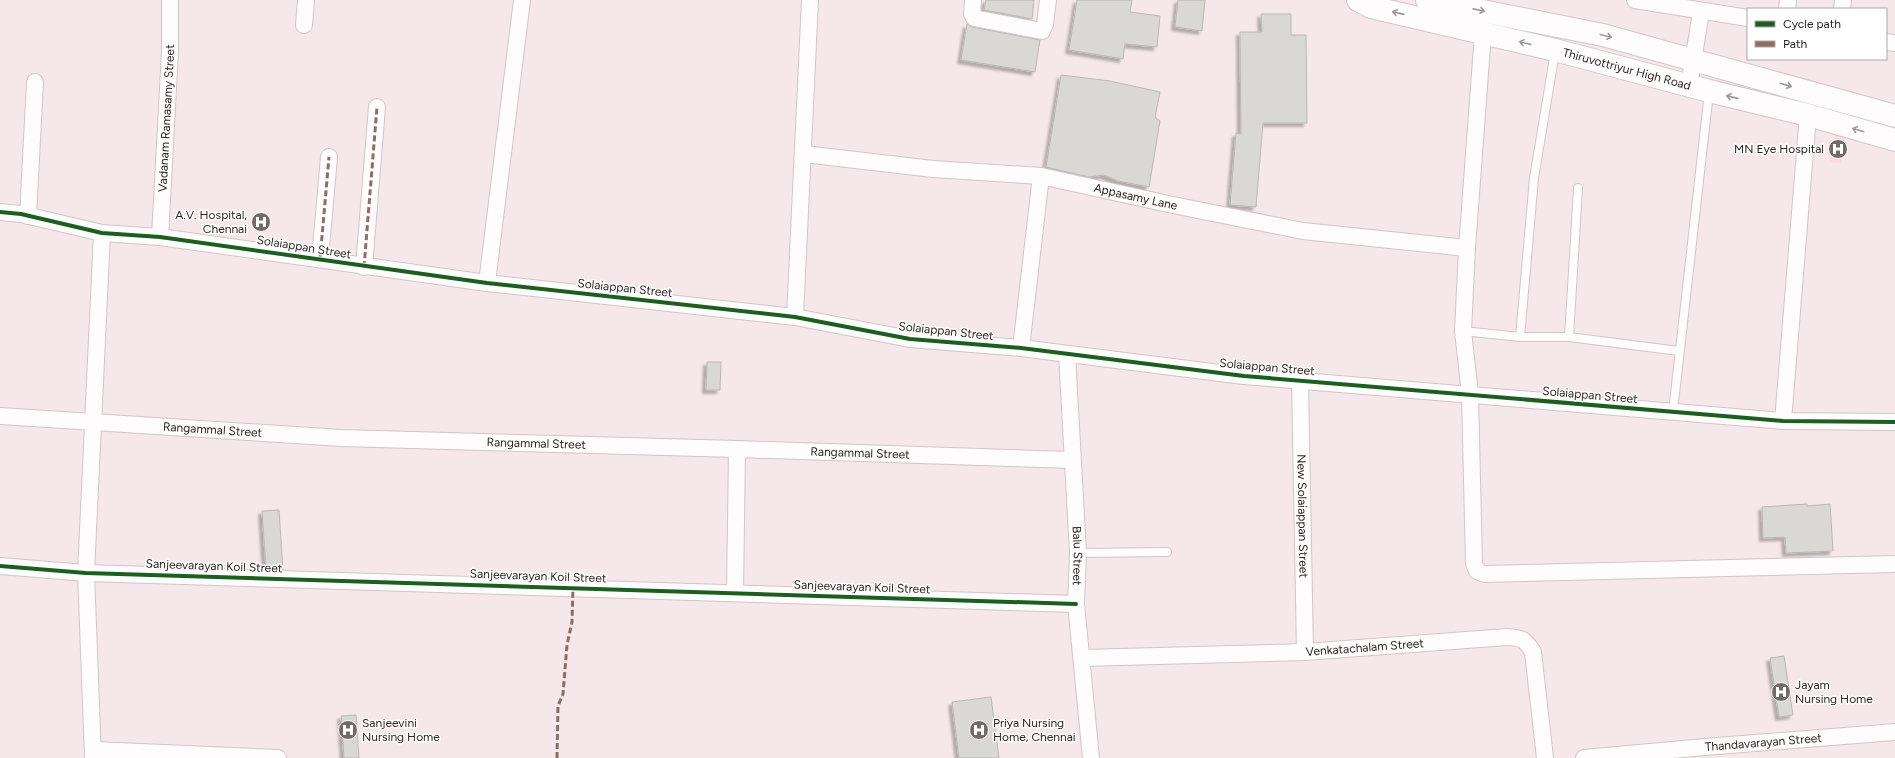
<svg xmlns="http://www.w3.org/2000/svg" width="1895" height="758" font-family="Figtree,sans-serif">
<defs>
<filter id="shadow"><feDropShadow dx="-3.5" dy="3.5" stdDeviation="1" flood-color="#0004"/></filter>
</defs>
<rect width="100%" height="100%" fill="#f6e8ea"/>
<path fill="#f8dce0" d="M1835 133 1845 136 1841 163 1830 162Z"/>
<path fill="#dad8d5" stroke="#bab7b4" filter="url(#shadow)" d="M986 0H1034L1032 19 984 10Z
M1077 0H1132L1130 12 1160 16 1157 47 1125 44 1123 59 1069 50Z
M1178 0H1205L1202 31 1175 27Z
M1261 14H1291V35H1306L1307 123H1263L1256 207 1230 205 1236 133 1241 134 1240 32H1262Z
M967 24 972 27 1040 40 1035 72 961 60Z
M1061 75 1110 81 1160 92 1155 117 1160 121 1149 187 1118 181 1104 175 1089 177 1046 167Z
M707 362H721L720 390H706Z
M1807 504V506L1830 504 1833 551 1786 553 1785 537 1763 538 1762 507Z
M279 510 283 570 266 569 262 511Z
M1784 656 1793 715 1779 717 1770 658Z
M991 697 999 758H959L952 702Z
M356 715 359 758H344L341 716Z"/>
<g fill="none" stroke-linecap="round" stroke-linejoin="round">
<defs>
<path id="service" d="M1463 331 1520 337H1569L1679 351
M1520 337 1534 178 1555 52
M1569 337 1578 188
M1673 412 1709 92
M1078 553 1167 552"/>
<g id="minor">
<path d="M973 0 972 14 974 18 1042 31 1045 24 1048 0"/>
<path d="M1635 0 1748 18"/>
<path d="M1787 9 1788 0"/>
<path d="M1842 9 1843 0"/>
<path d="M304 25 306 0"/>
<path d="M1483 33 1467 248 1463 331 1470 394 1474 564 1477 571 1484 574 1895 564"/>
<path d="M1886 42 1895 43"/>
<path d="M1689 86 1701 12"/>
<path id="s1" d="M804 154 933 169 1041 176 1168 204 1303 231 1467 248"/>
<path d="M0 212 21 214 102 233 160 237 487 283 795 317 910 339 1021 348 1244 376 1783 421 1895 422"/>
<path d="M28 216 35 82"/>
<path id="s2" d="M160 237 170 51V0"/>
<path d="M320 259 329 157"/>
<path d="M364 267 377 107"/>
<path d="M487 283 522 0"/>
<path d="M795 317 810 0"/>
<path d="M1021 348 1041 176"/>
<path id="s3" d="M1067 354 1078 553 1076 604 1091 758"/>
<path id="s4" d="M1300 380 1305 652"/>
<path id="s5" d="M0 416 341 438 737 449 1072 460"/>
<path d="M1783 421 1808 115"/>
<path d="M0 566 86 573 1076 604"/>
<path d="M735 593 737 449"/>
<path id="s6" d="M1082 658 1305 652 1507 637C1522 638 1525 639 1533 652L1545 758"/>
<path d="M94 750 278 758"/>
<path d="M93 758 86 573 102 233"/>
<path id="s7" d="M1584 758 1705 747 1895 732"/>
</g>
<g id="secondary">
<path id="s8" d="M1358 0 1371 7 1555 50 1709 91 1808 115 1895 140"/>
<path d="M1427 0 1603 35 1895 116"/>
</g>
</defs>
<use href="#service" stroke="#d1c5c7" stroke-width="10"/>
<use href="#minor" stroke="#d1c5c7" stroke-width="18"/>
<use href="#secondary" stroke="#d1c5c7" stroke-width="24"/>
<use href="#service" stroke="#fefcfc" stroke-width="8"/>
<use href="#minor" stroke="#fefcfc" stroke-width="16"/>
<use href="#secondary" stroke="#fefcfc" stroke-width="22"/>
<path stroke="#8d6e63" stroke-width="3" stroke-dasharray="6 3" stroke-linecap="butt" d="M320 259 329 157
M364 267 377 107
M557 758 558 706 563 694 567 645 572 622 573 587"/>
<defs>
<path id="cycleway" d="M0 212 21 214 102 233 160 237 487 283 795 317 910 339 1021 348 1244 376 1783 421 1895 422
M0 566 86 573 1076 604"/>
</defs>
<use href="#cycleway" stroke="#fff" stroke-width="6"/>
<use href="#cycleway" stroke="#1b5e20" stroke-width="4"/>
</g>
<defs><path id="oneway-shaft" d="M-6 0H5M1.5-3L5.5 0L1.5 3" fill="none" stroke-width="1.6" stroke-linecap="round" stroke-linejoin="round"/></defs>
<g stroke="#a09a9b">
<use href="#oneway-shaft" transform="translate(1479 10) rotate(11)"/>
<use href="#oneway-shaft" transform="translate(1398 13) rotate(-167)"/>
<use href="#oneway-shaft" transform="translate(1606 36) rotate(14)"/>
<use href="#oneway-shaft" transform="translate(1525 43) rotate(-167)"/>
<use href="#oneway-shaft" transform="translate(1786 85) rotate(16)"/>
<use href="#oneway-shaft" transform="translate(1732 97) rotate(-167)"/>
<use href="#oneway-shaft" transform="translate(1858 130) rotate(-163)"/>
</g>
<defs>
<symbol id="hospital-disc" viewBox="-11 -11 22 22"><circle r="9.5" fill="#746869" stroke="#fff"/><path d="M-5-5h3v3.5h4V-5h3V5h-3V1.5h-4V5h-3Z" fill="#fff"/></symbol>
</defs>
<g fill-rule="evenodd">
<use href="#hospital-disc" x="1827" y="138" width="22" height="22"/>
<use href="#hospital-disc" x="250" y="211" width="22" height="22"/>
<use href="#hospital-disc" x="1770" y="681" width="22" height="22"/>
<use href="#hospital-disc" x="337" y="719" width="22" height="22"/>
<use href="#hospital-disc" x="968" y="719" width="22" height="22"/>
</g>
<g text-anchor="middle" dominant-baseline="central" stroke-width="3" stroke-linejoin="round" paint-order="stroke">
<g font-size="12" fill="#2e2324" stroke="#fff">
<text stroke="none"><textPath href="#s8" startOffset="278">Thiruvottriyur High Road</textPath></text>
<text stroke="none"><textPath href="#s2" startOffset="119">Vadanam Ramasamy Street</textPath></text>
<text stroke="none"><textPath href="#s1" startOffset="335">Appasamy Lane</textPath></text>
<text transform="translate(304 247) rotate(9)">Solaiappan Street</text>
<text transform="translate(625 288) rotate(6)">Solaiappan Street</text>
<text transform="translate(946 331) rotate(6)">Solaiappan Street</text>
<text transform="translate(1267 367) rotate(5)">Solaiappan Street</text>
<text transform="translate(1590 395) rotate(5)">Solaiappan Street</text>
<text stroke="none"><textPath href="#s5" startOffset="213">Rangammal Street</textPath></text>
<text stroke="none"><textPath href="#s5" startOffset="537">Rangammal Street</textPath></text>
<text stroke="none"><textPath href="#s5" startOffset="861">Rangammal Street</textPath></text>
<text stroke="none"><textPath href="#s4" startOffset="136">New Solaiappan Street</textPath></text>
<text stroke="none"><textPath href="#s3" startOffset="202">Balu Street</textPath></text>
<text transform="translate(214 566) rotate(2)">Sanjeevarayan Koil Street</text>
<text transform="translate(538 576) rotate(2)">Sanjeevarayan Koil Street</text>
<text transform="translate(862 587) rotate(2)">Sanjeevarayan Koil Street</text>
<text stroke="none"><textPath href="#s6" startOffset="283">Venkatachalam Street</textPath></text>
<text stroke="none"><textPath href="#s7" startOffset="180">Thandavarayan Street</textPath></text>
</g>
<g font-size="12" fill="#2e2324" stroke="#fff" text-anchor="start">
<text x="1824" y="149" text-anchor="end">MN Eye Hospital</text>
<text x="247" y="215" text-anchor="end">A.V. Hospital,<tspan x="247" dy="14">Chennai</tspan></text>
<text x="1795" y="685">Jayam<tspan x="1795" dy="14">Nursing Home</tspan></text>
<text x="362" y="723">Sanjeevini<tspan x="362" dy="14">Nursing Home</tspan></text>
<text x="993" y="723">Priya Nursing<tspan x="993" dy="14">Home, Chennai</tspan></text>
</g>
</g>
<rect x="1747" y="8" width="140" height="52" fill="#ffffff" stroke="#aba7a7"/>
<rect x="1755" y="21" width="20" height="6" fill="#1b5e20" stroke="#aba7a7"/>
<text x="1783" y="28" font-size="12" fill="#2e2324">Cycle path</text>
<rect x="1755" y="41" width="20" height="6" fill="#8d6e63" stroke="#aba7a7"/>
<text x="1783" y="48" font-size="12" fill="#2e2324">Path</text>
</svg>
